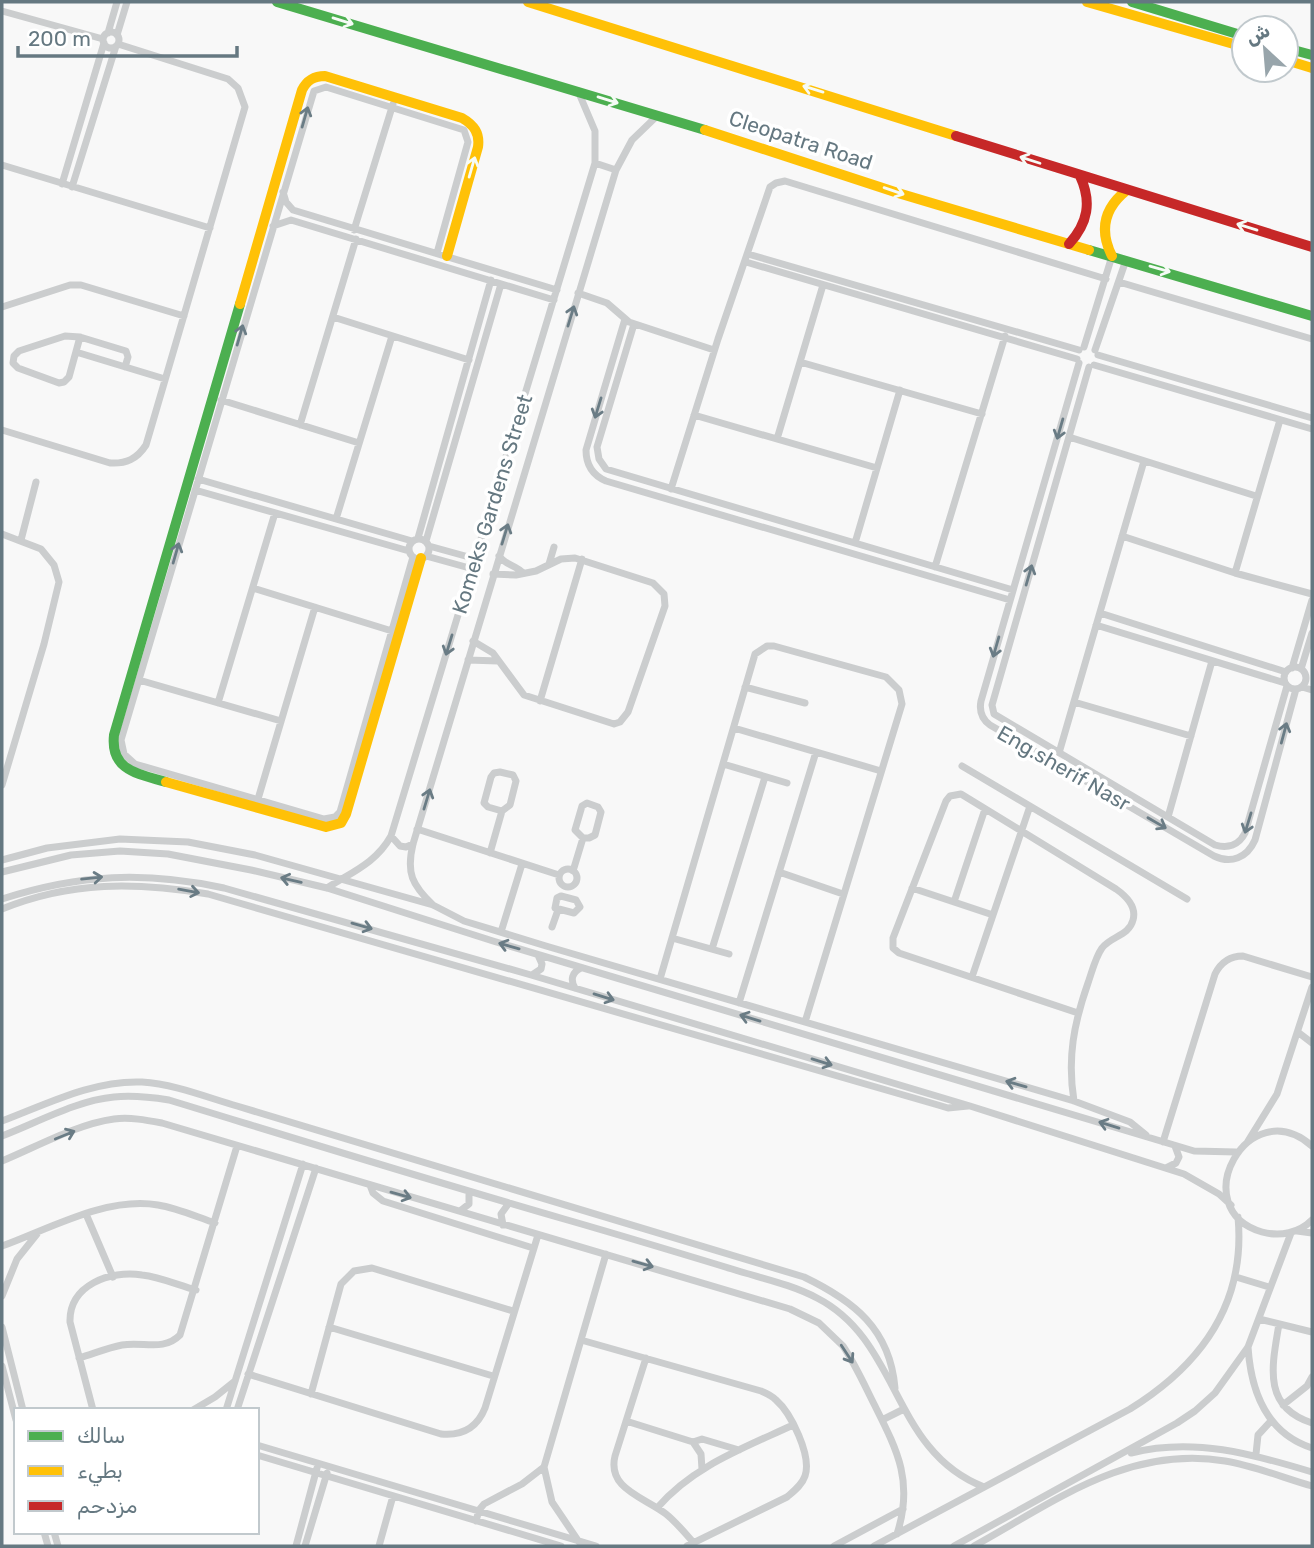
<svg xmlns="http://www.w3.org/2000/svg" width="1314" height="1548" font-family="Rubik,Cairo,sans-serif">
<rect width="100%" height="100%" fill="#f8f8f8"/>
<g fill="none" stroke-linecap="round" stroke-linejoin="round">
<path stroke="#cbcdce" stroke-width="7" d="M2 11 103 39
M103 40a8 8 0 1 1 16 0a8 8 0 1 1-16 0Z
M108 33 117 2
M117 35 127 2
M595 163 616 170
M2 165 210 228
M62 184 104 43
M72 187 116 46
M283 192 286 202 293 210 557 290
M273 226 291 220 554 300
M354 230 393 104
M748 254 1079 350
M746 262 1077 359
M1119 282 1312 339
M578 293 607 303 629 322 714 350
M2 307 70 285H81L184 316
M333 317 469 360
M625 319 586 450C586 465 592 475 606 481L1010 600
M634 324 597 447 599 459 606 469 1013 590
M80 337 65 336 19 351 14 356 13 363 18 368 59 383 64 382 69 377 80 337 126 351 128 357 125 367
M1084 347 1112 256
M1095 350 1126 260
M76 352 165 379
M1098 355 1312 418
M800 362 982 414
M1079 363 981 701C979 711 982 719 990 725L1214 856C1231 864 1247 858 1255 840L1296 689
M1094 365 1312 429
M1089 367 992 705 994 714 1215 845C1228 849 1239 845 1245 833L1287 686
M221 400 359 443
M694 415 877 468
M300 425 356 239
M2 430 110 463C126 464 137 459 146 445L245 107 238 88 228 79 118 44
M1069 437 1256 496
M777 439 823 285
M198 479 412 541
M671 489 718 339 770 187 776 183 785 181 1106 279
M195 490 409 551
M336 519 392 336
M2 534 41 549 54 565 59 582 44 644 2 785
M1122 536 1235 573 1312 594
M418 538 491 280
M409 549a10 10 0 1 1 20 0a10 10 0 1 1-20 0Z
M21 540 36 482
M426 541 501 284
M855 543 900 390
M429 546 476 559
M426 556 473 569
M499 556C505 565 516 565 523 573
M413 557 340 812 335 817 324 819 135 764 124 754 121 740 314 91 326 87 464 130 468 142 437 253
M549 564 554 547
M935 567 1005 336
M1235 573 1280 420
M253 588 392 631
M1100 613 1286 672
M1096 625 1285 683
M473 641 493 653 524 695 614 724 620 722 628 712 665 606 664 594 653 583 575 558 561 559 536 571 516 575 493 574
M468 660 498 661
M1284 678a11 11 0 1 1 22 0a11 11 0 1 1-22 0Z
M1292 668 1312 600
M1301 669 1312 633
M139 680 281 721
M745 687 805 703
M1302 687 1312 690
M540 701 582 559
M1074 702 1191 736
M218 703 275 513
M734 728 881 771
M1059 753 1144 461
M723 764 787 783
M962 766 1187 899
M500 772 513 775 516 781 510 805 502 811 488 807 484 803 491 777 494 773Z
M258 799 315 607
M587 803 598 807 601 812 595 835 589 838H583L575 830 582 806Z
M1168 817 1212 661
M417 829 559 875
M391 836 400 846 406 847 413 844
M490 853 502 811
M2 860 47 848 120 839 188 842 255 855 433 905 464 921 546 946 1074 1101 1130 1122 1146 1135
M559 878a9 9 0 1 1 18 0a9 9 0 1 1-18 0Z
M573 871 583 838
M2 872 71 855 120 851 168 854 251 870 327 888 493 941 1174 1145 1194 1151 1236 1152
M779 872 843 894
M327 888C352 872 376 863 391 836L595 163V131L578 91
M912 888 993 915
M561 896 576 900 580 907 574 913 555 908 557 898Z
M2 899C80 874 144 871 224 888L531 975 970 1106 1184 1174 1219 1194 1231 1205
M954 902 985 809
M433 905C412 885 406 873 413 844L616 170 632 140 658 115
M2 909C71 881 136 882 208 894L938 1105 948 1108 968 1106
M552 927 558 910
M501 932 522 864
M672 938 729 954
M712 949 765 777
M532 975 541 969 542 964 538 955
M972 977 1030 806
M660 979 755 654 767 646H774L886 677 899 690 902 704 805 1022
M575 988C570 980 572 972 581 968
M739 1003 816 752
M1299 1033 1312 1043
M1074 1101C1067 1058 1074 1023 1088 983 1092 972 1095 958 1102 948 1111 936 1129 936 1133 920 1137 906 1126 896 1116 889L961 794 950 796 946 801 893 938V948L899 953 1078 1013
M2 1121C47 1104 93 1080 142 1082 174 1084 206 1097 237 1106L804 1277C854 1301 890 1329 895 1388
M2 1136C36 1123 78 1100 114 1097 133 1095 150 1097 169 1100 300 1140 432 1181 564 1219 620 1235 676 1252 732 1269 760 1278 791 1284 817 1298 901 1341 891 1451 984 1487
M1248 1141 1277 1094 1312 987
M1163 1142 1215 974C1221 962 1230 956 1243 956L1312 977
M1312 1146C1248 1090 1184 1209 1262 1232 1280 1237 1299 1233 1312 1220
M2 1161C36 1147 77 1124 114 1119 130 1117 146 1120 162 1123L790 1309 819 1323 843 1346C855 1364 864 1384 874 1404 897 1450 914 1481 897 1534
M1166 1168 1176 1163 1179 1157 1175 1146
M370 1185 373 1193 383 1201 533 1248
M460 1211 469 1204V1191
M86 1214 113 1277
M503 1225 501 1214 509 1203
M1297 1231 1312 1233
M2 1246C49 1229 107 1196 158 1205 177 1208 197 1217 215 1223
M1236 1277 1269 1287
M2 1296 17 1259 37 1234
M1259 1319 1312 1332
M1279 1324C1272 1366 1262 1407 1312 1423
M2 1327 23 1410
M329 1327 493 1376
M581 1340 761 1391C766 1393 772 1396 776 1400 791 1413 812 1456 805 1476 802 1485 794 1491 787 1497L687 1546
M1248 1347C1251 1392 1266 1433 1312 1448
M79 1358C93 1354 107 1348 122 1345 143 1341 163 1352 180 1335L237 1146
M646 1358 615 1456C607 1489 644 1497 666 1514 676 1522 685 1533 693 1542
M2 1366 16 1420
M248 1374 441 1434C462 1436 477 1428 485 1408L538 1235
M311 1394 341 1284 354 1271 372 1268 513 1311
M1283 1405 1307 1386 1312 1377
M93 1410 70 1322C69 1285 110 1270 142 1275 160 1277 178 1285 196 1290
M193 1410 215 1397 235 1381
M226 1410 303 1164
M237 1410 316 1168
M882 1420 904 1409
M626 1421 693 1442 701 1454 702 1469
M693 1442 702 1439 739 1450
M257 1445 596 1546
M1131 1453C1193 1437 1253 1454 1312 1472
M1256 1454 1258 1435 1271 1421
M257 1455 561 1546
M657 1508C693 1466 744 1448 793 1425
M476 1521 479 1510 484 1504 522 1484 544 1467
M44 1532 48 1546
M54 1532 58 1546
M579 1542 552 1502 544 1467 606 1254
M296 1546 317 1468
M305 1546 327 1473
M379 1546 393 1496
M834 1546 903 1509
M874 1546 1130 1409C1201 1365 1246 1303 1238 1217
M954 1546 1177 1423 1195 1411 1215 1393 1248 1347 1291 1233
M974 1546C1054 1502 1128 1445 1225 1461 1255 1466 1284 1478 1312 1486"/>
<path stroke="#4caf50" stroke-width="10" d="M277 2 705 130
M1132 2 1244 36
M1286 48 1312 55
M1089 250 1312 316
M166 782C139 774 110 771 114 735L240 304"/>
<path stroke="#ffc107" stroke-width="10" d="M528 2 956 136
M1087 2 1244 47
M1286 60 1312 68
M705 130 898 193 1089 250
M1112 256C1099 230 1104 208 1127 190
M240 304 302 90C307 80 314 76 325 76L462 118C474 125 480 133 478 147L447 256
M166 782 326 827 341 823 346 814 421 558"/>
<path stroke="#c62828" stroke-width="10" d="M956 136 1312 247
M1069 244C1088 223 1092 202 1080 176"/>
</g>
<defs><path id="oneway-shaft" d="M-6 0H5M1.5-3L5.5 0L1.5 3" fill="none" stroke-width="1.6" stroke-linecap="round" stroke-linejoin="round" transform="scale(1.75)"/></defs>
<g stroke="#f6fbf6">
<use href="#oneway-shaft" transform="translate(343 21) rotate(17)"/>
<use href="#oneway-shaft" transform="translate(813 89) rotate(-163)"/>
<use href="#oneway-shaft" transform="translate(608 100) rotate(17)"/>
<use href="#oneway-shaft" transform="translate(1030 160) rotate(-162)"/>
<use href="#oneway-shaft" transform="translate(472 167) rotate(-74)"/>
<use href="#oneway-shaft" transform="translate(894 191) rotate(19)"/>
<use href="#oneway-shaft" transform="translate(1247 227) rotate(-163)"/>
<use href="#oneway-shaft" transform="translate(1160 269) rotate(16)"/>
</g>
<g stroke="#6a7c85">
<use href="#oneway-shaft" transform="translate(305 117) rotate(-74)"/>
<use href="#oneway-shaft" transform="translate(571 316) rotate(-73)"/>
<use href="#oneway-shaft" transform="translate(240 335) rotate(-74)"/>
<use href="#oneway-shaft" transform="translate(598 408) rotate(107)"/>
<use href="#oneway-shaft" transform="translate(1060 429) rotate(106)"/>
<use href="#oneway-shaft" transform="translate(505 534) rotate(-73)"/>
<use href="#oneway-shaft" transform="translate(176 553) rotate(-74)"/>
<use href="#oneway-shaft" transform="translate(1029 575) rotate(-74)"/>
<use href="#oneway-shaft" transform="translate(449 645) rotate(107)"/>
<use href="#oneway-shaft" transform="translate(996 647) rotate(106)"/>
<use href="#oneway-shaft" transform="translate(1284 733) rotate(-75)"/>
<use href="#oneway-shaft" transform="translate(427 799) rotate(-73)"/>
<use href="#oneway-shaft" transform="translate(1157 823) rotate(30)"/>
<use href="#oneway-shaft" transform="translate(1248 823) rotate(107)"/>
<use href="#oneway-shaft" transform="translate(92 878) rotate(-6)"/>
<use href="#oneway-shaft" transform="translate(291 880) rotate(-167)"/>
<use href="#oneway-shaft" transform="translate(189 891) rotate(10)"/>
<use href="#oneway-shaft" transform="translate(362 926) rotate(16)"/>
<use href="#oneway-shaft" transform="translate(509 946) rotate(-164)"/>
<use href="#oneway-shaft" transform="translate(604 997) rotate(17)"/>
<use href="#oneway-shaft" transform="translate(750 1018) rotate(-163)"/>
<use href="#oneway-shaft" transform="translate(822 1062) rotate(17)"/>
<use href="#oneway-shaft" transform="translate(1016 1084) rotate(-164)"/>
<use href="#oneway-shaft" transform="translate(1109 1125) rotate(-163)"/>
<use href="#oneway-shaft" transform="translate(65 1135) rotate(-22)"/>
<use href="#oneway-shaft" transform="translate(401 1195) rotate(16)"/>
<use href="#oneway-shaft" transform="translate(643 1264) rotate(16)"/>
<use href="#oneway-shaft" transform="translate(847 1354) rotate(57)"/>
</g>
<g text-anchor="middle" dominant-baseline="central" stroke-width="7" stroke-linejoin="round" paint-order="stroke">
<g font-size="21" fill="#657881" stroke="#fff">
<text transform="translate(801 140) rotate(18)">Cleopatra Road</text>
<text transform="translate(492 504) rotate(-73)">Komeks Gardens Street</text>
<text transform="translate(1064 768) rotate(30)">Eng.sherif Nasr</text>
</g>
</g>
<rect width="1314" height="1548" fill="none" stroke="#657881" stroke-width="7"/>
<rect x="14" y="1408" width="245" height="126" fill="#ffffff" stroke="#c1c9cd" stroke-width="2"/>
<rect x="28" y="1431" width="35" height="10" fill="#4caf50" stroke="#c1c9cd" stroke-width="2"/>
<text x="77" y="1443" font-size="21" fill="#657881">سالك</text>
<rect x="28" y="1466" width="35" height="10" fill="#ffc107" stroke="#c1c9cd" stroke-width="2"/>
<text x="77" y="1478" font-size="21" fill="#657881">بطيء</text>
<rect x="28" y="1501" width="35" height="10" fill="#c62828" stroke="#c1c9cd" stroke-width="2"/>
<text x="77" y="1513" font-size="21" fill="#657881">مزدحم</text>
<g transform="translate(1265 49) rotate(334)"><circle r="33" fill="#ffffff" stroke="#c1c9cd" stroke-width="2"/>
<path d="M0-5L12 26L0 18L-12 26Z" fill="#98a5ab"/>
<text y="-10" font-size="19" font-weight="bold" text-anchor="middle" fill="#657881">ش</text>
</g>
<path d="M18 46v10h219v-10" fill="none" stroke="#657881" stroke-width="3.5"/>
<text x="28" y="46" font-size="21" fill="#657881" stroke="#ffffff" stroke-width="5" paint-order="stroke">200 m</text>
</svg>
